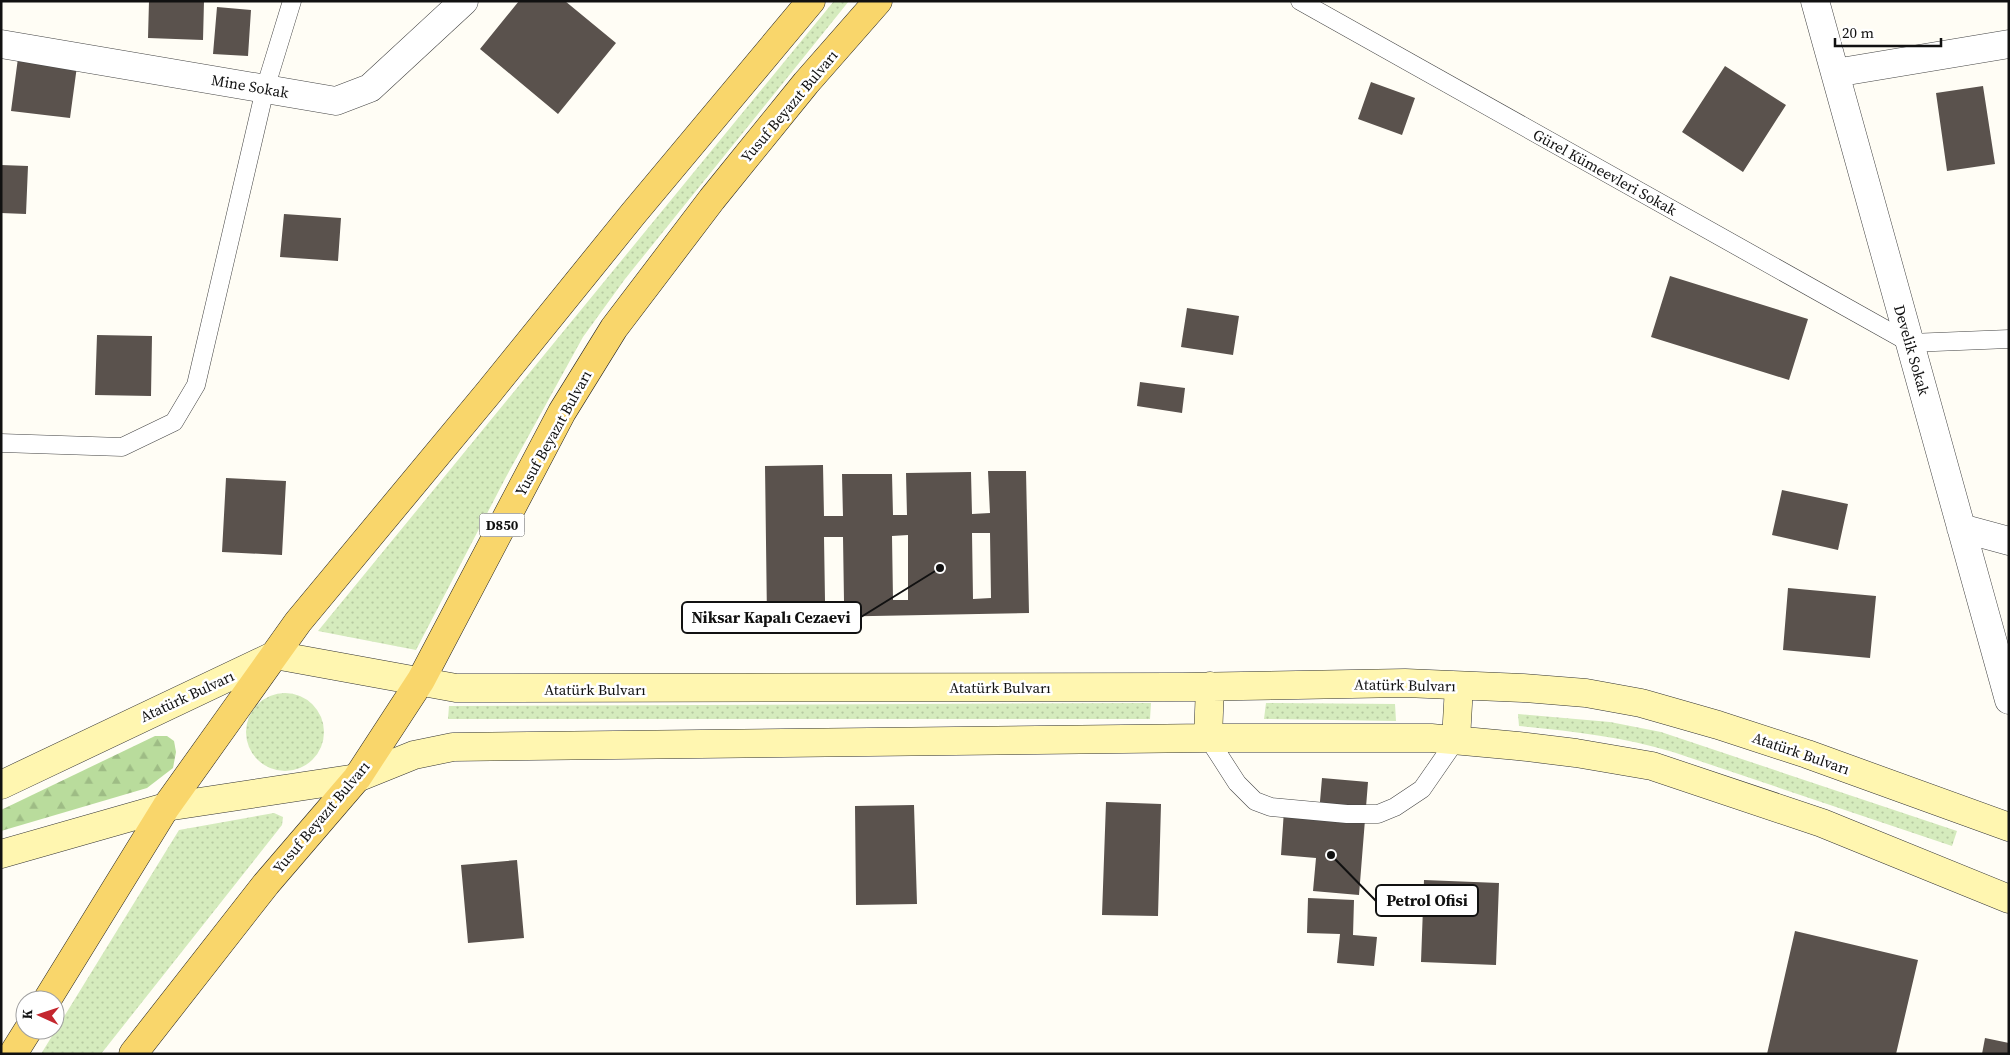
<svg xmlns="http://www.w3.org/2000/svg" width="2010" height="1055" font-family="'Source Serif 4',serif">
<defs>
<pattern id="grass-dots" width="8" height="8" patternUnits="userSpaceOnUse" patternTransform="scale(1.25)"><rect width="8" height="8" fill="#d5ebbd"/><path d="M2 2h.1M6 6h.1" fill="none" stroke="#b6c8a1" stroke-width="1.8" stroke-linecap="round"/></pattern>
<pattern id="forest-firs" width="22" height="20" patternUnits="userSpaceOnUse" patternTransform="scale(1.25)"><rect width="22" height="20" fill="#b9dc9c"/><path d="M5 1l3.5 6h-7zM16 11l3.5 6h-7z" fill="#9ebc85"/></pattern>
</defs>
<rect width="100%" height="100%" fill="#fffdf5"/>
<path fill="url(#grass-dots)" d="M834 1H849L625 279 583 337 506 477 416 650 318 631Z
M246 732a39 39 0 1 1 78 0a39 39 0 1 1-78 0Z
M1151 703 1150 719H448L449 706Z
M1266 703 1395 704 1396 721 1264 719Z
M1518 714 1610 722 1661 732 1957 831 1952 846 1673 752C1623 737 1572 731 1519 726Z
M274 813 283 817 282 825 101 1054H41L179 830Z"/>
<path fill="url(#forest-firs)" d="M155 736H167L174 741 176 752 173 768 147 788 1 831V810Z"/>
<path fill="#5a524d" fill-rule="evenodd" d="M149 1H204L203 40 148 38Z
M519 1H565L616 43 558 114 480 49Z
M217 7 251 10 248 56 213 54Z
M18 58 77 66 70 118 11 111Z
M1725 66 1786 105 1743 172 1682 132Z
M1371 82 1415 98 1402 135 1358 119Z
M1983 86 1995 164 1947 171 1936 93Z
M1 165 28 166 26 214 1 213Z
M284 214 341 218 338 261 280 257Z
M1670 276 1808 319 1789 380 1651 337Z
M1187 308 1239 316 1233 355 1181 347Z
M97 335 152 336 151 396 95 395Z
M1140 382 1185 388 1182 413 1137 406Z
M823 465 824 516H843L842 474H892L893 515H907L906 473 971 472 972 514 990 513 988 471H1026L1029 613 767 618 765 466ZM972 533H990L991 598 973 599ZM908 535V600H893L892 536ZM824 537H843L844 601H825Z
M226 478 286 481 282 555 222 552Z
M1782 490 1848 504 1838 550 1772 535Z
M1788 588 1876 596 1870 658 1783 650Z
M1322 778 1368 782 1359 895 1313 891 1316 858 1281 855 1284 810 1319 813Z
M1106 802 1161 804 1158 916 1102 915Z
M914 805 917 904 856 905 855 806Z
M517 860 524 938 468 943 461 865Z
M1424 880 1499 883 1496 965 1421 962Z
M1308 898 1354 900 1353 935 1377 937 1374 966 1337 963 1340 934 1307 933Z
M1795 931 1918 960 1896 1054H1767Z
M1985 1038 2009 1043V1054H1982Z"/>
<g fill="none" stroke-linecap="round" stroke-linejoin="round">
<defs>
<path id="lane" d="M1300 1 1910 343 2009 339
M1 443 122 447 174 422 196 385 265 89 292 1
M1208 738 1237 783 1255 801 1271 807 1347 814H1378L1395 807 1422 789 1456 740"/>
<path id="street" d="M1815 1 2009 700
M1 44 336 101 370 88 464 1
M1835 73 2009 44
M1961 528 2009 541"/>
<path id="secondary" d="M1208 738 1210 686
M1456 740 1459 686
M1 785 275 655 456 688 1183 687 1405 683 1523 688 1586 693 1641 703 1718 725 1807 754 2009 827
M1 854 166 807 357 778 414 755 453 747 1208 738H1431L1518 746 1576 753 1652 766 1822 823 2009 899"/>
<path id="primary" d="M47 1000 166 807 298 622 489 392 633 214 811 1
M13 1054 28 1030
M133 1054 266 884 357 778 421 680 562 412 614 328 712 199 806 83 878 1"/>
</defs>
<use href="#lane" stroke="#444" stroke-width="19"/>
<use href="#street" stroke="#444" stroke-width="29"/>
<use href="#secondary" stroke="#333" stroke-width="29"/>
<use href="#primary" stroke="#222" stroke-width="29"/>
<use href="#lane" stroke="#fff" stroke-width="18"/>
<use href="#street" stroke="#fff" stroke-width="28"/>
<use href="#secondary" stroke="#fff6b0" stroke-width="28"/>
<use href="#primary" stroke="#f9d66b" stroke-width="28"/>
</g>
<g text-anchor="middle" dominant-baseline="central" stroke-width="5" stroke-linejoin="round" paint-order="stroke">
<rect fill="#fff" stroke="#585858" stroke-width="1" x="479.5" y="513.5" width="45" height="23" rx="4"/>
<g font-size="14" font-weight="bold" fill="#111">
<text x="502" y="525">D850</text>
</g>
<g font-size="15" fill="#111" stroke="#fff">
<text transform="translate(250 86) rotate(10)">Mine Sokak</text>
<text transform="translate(789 106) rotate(-50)">Yusuf Beyazıt Bulvarı</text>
<text transform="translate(1605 172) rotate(29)">Gürel Kümeevleri Sokak</text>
<text transform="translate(1912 350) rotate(74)">Develik Sokak</text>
<text transform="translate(553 433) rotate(-61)">Yusuf Beyazıt Bulvarı</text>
<text transform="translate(1405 685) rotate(1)">Atatürk Bulvarı</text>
<text x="1000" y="687">Atatürk Bulvarı</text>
<text x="595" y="689">Atatürk Bulvarı</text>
<text transform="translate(187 696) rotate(-25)">Atatürk Bulvarı</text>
<text transform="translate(1801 753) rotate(19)">Atatürk Bulvarı</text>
<text transform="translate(321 817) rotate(-50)">Yusuf Beyazıt Bulvarı</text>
</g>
</g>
<path fill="none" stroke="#111" stroke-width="2" d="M940 568L861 617M1331 855L1376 901"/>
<g fill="#111" stroke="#fff" stroke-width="2">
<circle cx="940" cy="568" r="5"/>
<circle cx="1331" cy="855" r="5"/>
</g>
<g fill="#fff" stroke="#111" stroke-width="2">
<rect x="682" y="602" width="179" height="31" rx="5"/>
<rect x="1376" y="885" width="102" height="31" rx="5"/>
</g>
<g font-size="16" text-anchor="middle" font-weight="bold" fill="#111">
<text x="771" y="623">Niksar Kapalı Cezaevi</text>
<text x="1427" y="906">Petrol Ofisi</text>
</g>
<rect width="2010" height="1055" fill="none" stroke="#111111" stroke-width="5"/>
<g transform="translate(40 1015) rotate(273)"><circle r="24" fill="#ffffff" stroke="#a0a0a0"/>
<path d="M0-4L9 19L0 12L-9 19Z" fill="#c4262e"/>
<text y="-8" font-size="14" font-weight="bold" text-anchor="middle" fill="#111111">K</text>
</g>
<path d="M1835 38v8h106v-8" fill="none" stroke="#111111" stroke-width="2.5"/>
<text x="1842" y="38" font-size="15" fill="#111111" stroke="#ffffff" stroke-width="4" paint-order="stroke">20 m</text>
</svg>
